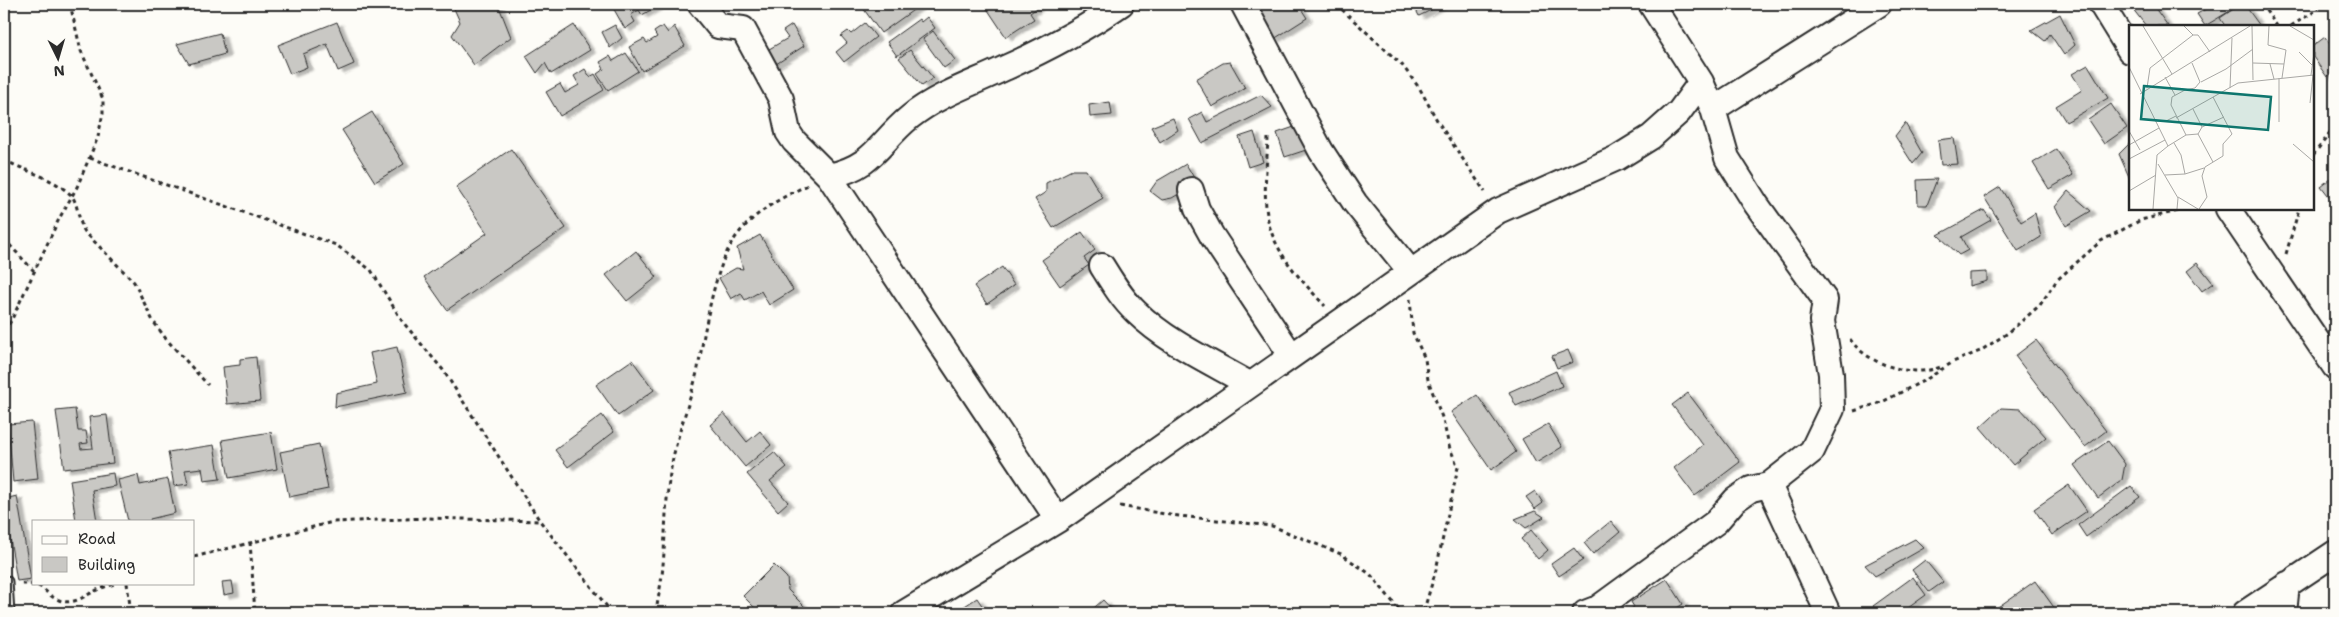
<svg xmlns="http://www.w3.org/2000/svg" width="2339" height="617" font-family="'Shantell Sans',sans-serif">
<defs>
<filter id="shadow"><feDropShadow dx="5.5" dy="3" stdDeviation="1" flood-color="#0004"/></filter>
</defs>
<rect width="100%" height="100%" fill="#fdfcf7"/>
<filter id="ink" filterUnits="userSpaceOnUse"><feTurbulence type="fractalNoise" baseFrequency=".02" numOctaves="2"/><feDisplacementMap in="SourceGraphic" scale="10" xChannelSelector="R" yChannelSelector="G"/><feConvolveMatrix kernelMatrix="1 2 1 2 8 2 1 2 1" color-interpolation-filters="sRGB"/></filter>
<g filter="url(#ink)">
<path fill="#c9c8c4" stroke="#2b2b2b" filter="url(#shadow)" d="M452 4H498L511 37 474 65 452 35 460 22Z
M611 4H661L642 15 639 10 631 15 635 22 625 29Z
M860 4H878L881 8 888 4H917L919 6 881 33Z
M984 4H1034L1037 8 1030 13 1034 19 1006 37Z
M1252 4H1298L1307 18 1274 39Z
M1413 4H1443L1419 16Z
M2129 4H2152L2168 26H2146Z
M2215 4H2237L2238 6 2205 26 2197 14Z
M2241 4H2244L2260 26H2225L2220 18Z
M2060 14 2075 45 2064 55 2050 34 2045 41 2031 30Z
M927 17 935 28 897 56 887 42 919 19 921 22Z
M337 22 354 64 338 71 327 44 303 54 307 67 290 74 278 45Z
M865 23 876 37 844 62 836 52 847 43 841 36 848 31 851 34Z
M574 25 590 50 551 74 545 63 537 73 526 56Z
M615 25 622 38 610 48 602 32Z
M792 25 804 46 773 66 764 52 788 38 783 31Z
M663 26 668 33 674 26 685 46 642 71 629 47 644 39 647 43 657 37 654 32Z
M933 31 955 60 944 68 923 39Z
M220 33 225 54 189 64 177 44Z
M2325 37 2335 51V71L2327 77 2313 57V46Z
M910 50 933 78 922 86 899 58Z
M626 53 638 71 608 90 597 74 604 69 600 62 610 56 613 61Z
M1230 62 1245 88 1212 107 1196 79 1223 63Z
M2088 65 2108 98 2066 122 2056 106 2082 90 2072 74Z
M585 69 590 77 595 74 604 90 560 116 546 92 560 84 565 93 579 85 574 76Z
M1261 95 1272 107 1202 143 1189 119 1202 112 1207 122Z
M1110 102 1112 115 1090 117 1089 105Z
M2111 104 2127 128 2104 144 2088 120Z
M372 112 404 164 375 182 342 130Z
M1173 118 1178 130 1160 142 1151 127Z
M1905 123 1922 153 1913 164 1895 136Z
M1297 126 1306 150 1285 157 1277 133Z
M1254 132 1263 162 1248 167 1239 137Z
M1954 138 1958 164 1941 165 1938 140Z
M2130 143V179L2119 154Z
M511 149 566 228 447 310 424 277 487 233 456 187Z
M2056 149 2073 175 2049 189 2033 163Z
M1186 164 1197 183 1172 198 1162 200 1150 191 1157 181Z
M1072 170H1086L1103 198 1053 228 1035 199 1046 192V183Z
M2335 175V204L2321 186Z
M1937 179 1927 205H1918L1917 180Z
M2000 187 2021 222 2035 213 2041 237 2018 251 1984 197Z
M2068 191 2091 211 2066 226 2055 207Z
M1984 210 1991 220 1961 237 1968 250 1959 255 1938 235Z
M1082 232 1095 250 1084 258 1089 265 1060 286 1042 260Z
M760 235 793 290 769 305 761 291 745 300 741 293 731 299 719 278 736 268 743 269 737 248Z
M636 251 657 277 627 301 606 275Z
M2197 263 2213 283 2202 291 2187 271Z
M1002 267 1014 285 987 304 974 286Z
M1987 272V281L1969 286V273Z
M2036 340 2106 431 2085 447 2015 356Z
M397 347 407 392 335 407 336 393 377 384 370 353Z
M1568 350 1573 362 1557 368 1552 356Z
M256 357 260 401 227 404 223 367 240 365V359Z
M632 360 654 390 618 416 596 385Z
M1556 371 1562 386 1516 406 1509 392Z
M1688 393 1740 462 1695 496 1674 468 1703 445 1672 405Z
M1477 395 1516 452 1491 470 1451 412Z
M2001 408 2021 409 2046 437 2013 465 1980 427Z
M75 409 78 431H86L88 443 80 444 81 449 93 448 89 417 107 415 113 463 64 469 56 411Z
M724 413 747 442 760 431 771 445 745 467 710 425Z
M602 415 614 432 568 467 555 450Z
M32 422 38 479 13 482 8 424Z
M1548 424 1562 447 1536 463 1522 439Z
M271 432 277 469 229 478 222 440Z
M2108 441 2125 464 2122 480 2098 498 2074 465Z
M319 444 328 489 289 497 280 452Z
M214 445 220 479 204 481 202 468 185 470 188 484 174 486 168 452Z
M774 452 787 467 770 481 788 502 778 511 747 474Z
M113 473 115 486 92 490 97 521H76L70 480Z
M138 475 140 485 168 479 175 513 150 519 151 521H128L118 480Z
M2069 485 2087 511 2052 535 2034 509Z
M2131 486 2140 497 2086 537 2078 525Z
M1535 491 1543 503 1535 509 1526 497Z
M17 496 31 579 17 581 7 521H4V499Z
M1535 511 1544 517 1526 528 1515 519Z
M1611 521 1620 532 1593 554 1584 543Z
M1531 530 1548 550 1538 559 1521 539Z
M1915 539 1924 548 1875 576 1865 565Z
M1574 548 1583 560 1559 576 1551 564Z
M1925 560 1943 582 1929 592 1912 570Z
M774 565 787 578 788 590 807 609 802 613H751L756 609 743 596Z
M1913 577 1926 595 1901 613H1879L1873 606Z
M1667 579 1683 604 1669 613H1624L1634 607 1631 602Z
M232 581 234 593 224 595 222 582Z
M2035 581 2058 613H2002L1998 607Z
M977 598 987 613H954Z
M1103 600 1115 613H1088Z
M1289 607 1293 613H1280Z"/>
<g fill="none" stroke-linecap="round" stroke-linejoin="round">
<defs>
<path id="service" d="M6 582 8 613"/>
<path id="minor" d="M700 4 718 26 743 29 781 99 788 132 794 141 829 176 1058 520
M1243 4 1321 151 1355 203 1410 271
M2101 4 2130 51
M1713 109 1879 4
M829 176C875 166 878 143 910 117 937 95 974 83 1005 68 1045 50 1085 29 1121 4
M1191 190 1197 209 1212 236 1291 355
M2228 209 2335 367
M1102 266C1112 282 1122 299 1136 312 1168 343 1211 362 1249 384
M1769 485 1828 613
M904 613 1058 520 1498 211 1617 158 1651 137 1679 112 1701 82
M1585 613 1598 608 1716 522 1735 500 1751 489 1769 485 1812 451 1832 409 1831 374 1822 321 1825 300 1756 204 1727 158 1713 109 1701 82 1651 4
M2245 613 2335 553
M2284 613 2287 584"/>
</defs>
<use href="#service" stroke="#2b2b2b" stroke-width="15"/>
<use href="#minor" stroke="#2b2b2b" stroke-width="28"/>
<path stroke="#2b2b2b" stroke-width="3" stroke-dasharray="4 4" stroke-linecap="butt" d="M1336 4 1402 65 1420 89 1438 122 1485 192
M2261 4 2277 26
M2291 26 2312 13 2322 4
M1268 138C1267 167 1261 202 1271 231 1281 260 1305 284 1325 306
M2313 155 2335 127
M90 158 336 245 371 270 402 321 443 370 540 521 612 613
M4 160C25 171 54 178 71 195 78 202 78 222 85 232L134 282 153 321 166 339 208 385
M4 239 34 271
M2286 254 2299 209
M1410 299 1413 333 1425 359 1428 380 1443 420 1449 446 1458 467 1436 570 1423 613
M4 331 11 321 59 219 77 187 98 137 103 113V99L81 51 70 4
M1850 339C1867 365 1914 379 1943 366
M1854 411 1882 402 1927 379 1953 362 1980 351 2008 333 2040 305 2057 280 2101 241 2141 220 2186 209
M1120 506 1170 515 1272 526 1341 554 1370 574 1402 613
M250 542 255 613
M194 557 333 522 427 518 540 521
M127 583 131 613
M22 584C49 584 41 593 59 600 73 606 84 596 95 591 102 587 110 586 117 583
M656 613C658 597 662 581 663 565 666 531 665 496 672 463 678 431 691 400 698 368 705 331 713 273 733 241 751 214 780 198 808 185"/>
<use href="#service" stroke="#fdfcf7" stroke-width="11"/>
<use href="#minor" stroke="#fdfcf7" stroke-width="24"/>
</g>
</g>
<g transform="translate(2129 25)">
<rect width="185" height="185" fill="#fdfcf7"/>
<path fill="none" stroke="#a9a8a5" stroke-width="1" d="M14 1 43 49M55 1 64 10H69L81 27M123 1 124 55M140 1 139 20 157 25 153 53M161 1 185 15M170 27 183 40M63 38 71 57 66 63 56 65 43 72 42 80 57 110 69 109M124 38 155 39M141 39 145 54M0 42 39 121 28 130 24 184M182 50 185 28M36 52 46 70M72 57 97 44 124 24M18 63 21 43 64 10M101 63 103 13M11 69 121 1M181 78 184 50M64 84 73 102M47 93 109 58 185 50M26 96H37L47 91M150 97V53M0 106 11 125M69 109 73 102 95 92M69 109 84 137M45 118 52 130 56 149M164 119 185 137M0 120 30 103M39 121 57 110M0 134 36 115M29 139 49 173 48 184M36 150 56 149 75 143M0 166 27 150M49 172 69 184M70 184 78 172 73 151 76 142 94 131V119L103 109 84 72"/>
<path fill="#0f766e" fill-opacity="0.15" stroke="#0f766e" stroke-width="2.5" d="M15 61 142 72 139 105 12 94Z"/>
<rect width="185" height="185" fill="none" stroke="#2b2b2b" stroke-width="2.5"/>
</g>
<rect width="2339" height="617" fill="none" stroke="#fdfcf7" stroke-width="20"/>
<rect x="10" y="10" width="2319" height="597" fill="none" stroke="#2b2b2b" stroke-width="2" filter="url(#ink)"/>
<rect x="32" y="520" width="162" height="65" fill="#fdfcf7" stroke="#a9a8a5"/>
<rect x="42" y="536" width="25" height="8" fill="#fdfcf7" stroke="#a9a8a5"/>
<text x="78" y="544" font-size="15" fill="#2b2b2b">Road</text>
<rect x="42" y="557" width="25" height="15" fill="#c9c8c4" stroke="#a9a8a5"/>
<text x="78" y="570" font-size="15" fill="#2b2b2b">Building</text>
<g transform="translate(58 58) rotate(175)" stroke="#fdfcf7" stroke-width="4" paint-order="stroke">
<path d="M0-4L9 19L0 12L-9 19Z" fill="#2b2b2b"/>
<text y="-8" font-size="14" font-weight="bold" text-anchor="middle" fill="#2b2b2b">N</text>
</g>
</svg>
